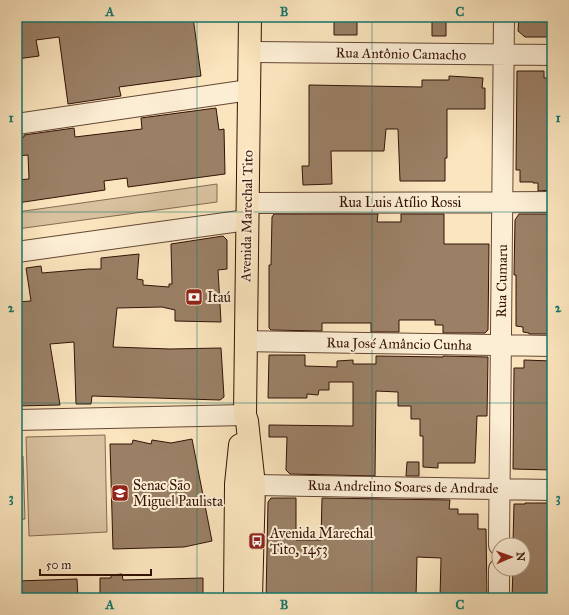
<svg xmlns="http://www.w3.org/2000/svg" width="569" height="615" font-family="'IM FELL Great Primer',serif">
<rect width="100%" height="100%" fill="#fbe5be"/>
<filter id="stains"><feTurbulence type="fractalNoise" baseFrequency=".005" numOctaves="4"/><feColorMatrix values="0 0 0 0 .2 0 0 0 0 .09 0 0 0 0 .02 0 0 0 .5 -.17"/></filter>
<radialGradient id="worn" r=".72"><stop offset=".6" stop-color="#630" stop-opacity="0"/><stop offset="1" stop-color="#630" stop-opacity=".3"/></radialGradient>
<path fill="#d9c19f" stroke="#866a52" d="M217 184V202L17 229V212Z
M105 435 107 532 29 536 26 437Z
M23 456 25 519 17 520V457Z"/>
<path fill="#9b8066" stroke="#331206" d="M17 17H193L201 76 119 87 121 96 68 104 59 37 36 40 39 56 17 59Z
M336 17H357V35H334V19H336Z
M432 17H446V36H432Z
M519 17H548V37H525L518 31Z
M517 71H544V78H552V132H550V155H552V190L538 191V183H533V182H520V170H516Z
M449 76 483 78 482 88H485V109H447V158H445V181H400L398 129H386L384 151H331L332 184 303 185 302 166H309V85L422 87V80H449Z
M216 108 219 130 224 129 225 174 128 187 127 178 104 181 105 190 17 203V180L29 179 28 155 17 156V138L24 137V135L74 128 75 137 142 129 141 118Z
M274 214H378L377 222H401V214H444V244H489L488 330 485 333H443V325H435V320H399V332H371V323H322V331L271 330 269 328V265H271L272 217Z
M519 214H552V334H529V333L523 332V327L516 326V275H514L515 220Z
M223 236 227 240V269L218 270 221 322 175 321V310L162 307 117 308 113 347 170 349 221 348 224 397 220 400 92 396 91 404H76L74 342 50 344 60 405 17 406V302L31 301 26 268 41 266 42 273 89 269H101V258L139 254 137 279 143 280V285L169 287V284H172L171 244Z
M269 355H305V366L337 367V361L353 360V364H376V356L443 357V356L488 357 487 416H477L475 463H438V468L423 467V436H420V419H411V406H398V392L376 391 375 476 290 474 286 470 287 437H269V425L353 426V382H329V390H319L318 395 307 394V398H268Z
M524 360 552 361V470L513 469 514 368H524Z
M192 439 212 541 184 547 113 549 110 444H132L133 440 151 444 152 440 171 443Z
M407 462H419V476H406Z
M271 498H296V540H321L322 498 450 500 449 509H458V514H478V529H486L487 598H440L441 558 417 557 416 598H266L268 502Z
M525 503H552V598H512L513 569H523V545H518V542H513L514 504H525Z
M122 574 123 580 203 578V598H100V578H111V575Z
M77 579 78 598H17V581Z"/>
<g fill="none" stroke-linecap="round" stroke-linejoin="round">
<defs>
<path id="minor" d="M249 52 552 55
M17 124 249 90
M248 203 552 202
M17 252 247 220
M246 341 552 346
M17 420 245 415
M254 485 552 490
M499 545 504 17
M499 598V569"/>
<path id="major" d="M250 17 245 415 247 421 254 485 251 598
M235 598 236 484 240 445"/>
</defs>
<use href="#minor" stroke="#654734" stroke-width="22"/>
<use href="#major" stroke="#331206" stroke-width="24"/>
<use href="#minor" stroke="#fceed5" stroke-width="20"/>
<use href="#major" stroke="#fbe5be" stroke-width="22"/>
</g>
<path fill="none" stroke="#0f766e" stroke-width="1" stroke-opacity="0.55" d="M197 17V598M372 17V598M17 212H552M17 403H552"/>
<defs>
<symbol id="bank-square" viewBox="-11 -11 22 22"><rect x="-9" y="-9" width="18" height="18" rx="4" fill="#8f2418" stroke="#fceed5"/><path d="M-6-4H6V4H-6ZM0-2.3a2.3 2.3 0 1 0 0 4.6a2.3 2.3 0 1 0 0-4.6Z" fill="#fff"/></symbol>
<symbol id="school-square" viewBox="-11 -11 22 22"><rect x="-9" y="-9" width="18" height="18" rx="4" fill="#8f2418" stroke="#fceed5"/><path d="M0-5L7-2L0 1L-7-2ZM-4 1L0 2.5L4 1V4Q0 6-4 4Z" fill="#fff"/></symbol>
<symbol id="bus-square" viewBox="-11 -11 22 22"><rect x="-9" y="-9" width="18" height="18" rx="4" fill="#8f2418" stroke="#fceed5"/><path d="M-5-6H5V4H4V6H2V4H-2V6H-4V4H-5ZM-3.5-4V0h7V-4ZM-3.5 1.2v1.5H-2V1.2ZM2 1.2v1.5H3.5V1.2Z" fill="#fff"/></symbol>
</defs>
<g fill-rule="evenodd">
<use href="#bank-square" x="184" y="287" width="20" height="20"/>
<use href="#school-square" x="110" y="483" width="20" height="20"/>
<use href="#bus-square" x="247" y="531" width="20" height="20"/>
</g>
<g text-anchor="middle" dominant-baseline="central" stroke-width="4" stroke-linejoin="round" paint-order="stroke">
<g font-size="14" fill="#331206" stroke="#fceed5">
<text transform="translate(401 54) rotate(1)">Rua Antônio Camacho</text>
<text x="400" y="202">Rua Luis Atílio Rossi</text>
<text transform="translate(247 216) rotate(-89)">Avenida Marechal Tito</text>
<text transform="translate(502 281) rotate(-89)">Rua Cumaru</text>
<text transform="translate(399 344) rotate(1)">Rua José Amâncio Cunha</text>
<text transform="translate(403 487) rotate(1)">Rua Andrelino Soares de Andrade</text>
</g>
<g font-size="14" fill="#331206" stroke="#fceed5" text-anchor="start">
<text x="207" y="297">Itaú</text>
<text x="133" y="485">Senac São<tspan x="133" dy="16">Miguel Paulista</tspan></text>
<text x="270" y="533">Avenida Marechal<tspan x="270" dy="16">Tito, 1453</tspan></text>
</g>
</g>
<rect width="569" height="615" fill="none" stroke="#fbe5be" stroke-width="44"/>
<g transform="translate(511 557) rotate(88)"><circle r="19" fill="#fceed5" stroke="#ac9682"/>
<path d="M0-3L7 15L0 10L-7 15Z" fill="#8f2418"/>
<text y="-6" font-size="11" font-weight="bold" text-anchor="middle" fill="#331206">N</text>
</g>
<path d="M40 569v6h111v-6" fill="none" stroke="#331206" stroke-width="2"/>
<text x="46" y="569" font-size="12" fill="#331206" stroke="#fceed5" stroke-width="3" paint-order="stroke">50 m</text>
<rect x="22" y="22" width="525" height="571" fill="none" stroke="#0f766e" stroke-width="1.5"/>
<g font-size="13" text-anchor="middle" font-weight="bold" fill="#0f766e">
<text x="110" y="16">A</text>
<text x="284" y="16">B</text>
<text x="460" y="16">C</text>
<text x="11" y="122">1</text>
<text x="558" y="122">1</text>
<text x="11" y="312">2</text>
<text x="558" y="312">2</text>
<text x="11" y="502">3</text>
<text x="558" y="502">3</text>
<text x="110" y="609">A</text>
<text x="284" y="609">B</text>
<text x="460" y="609">C</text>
</g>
<rect width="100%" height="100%" filter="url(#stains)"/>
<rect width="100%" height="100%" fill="url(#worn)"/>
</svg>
